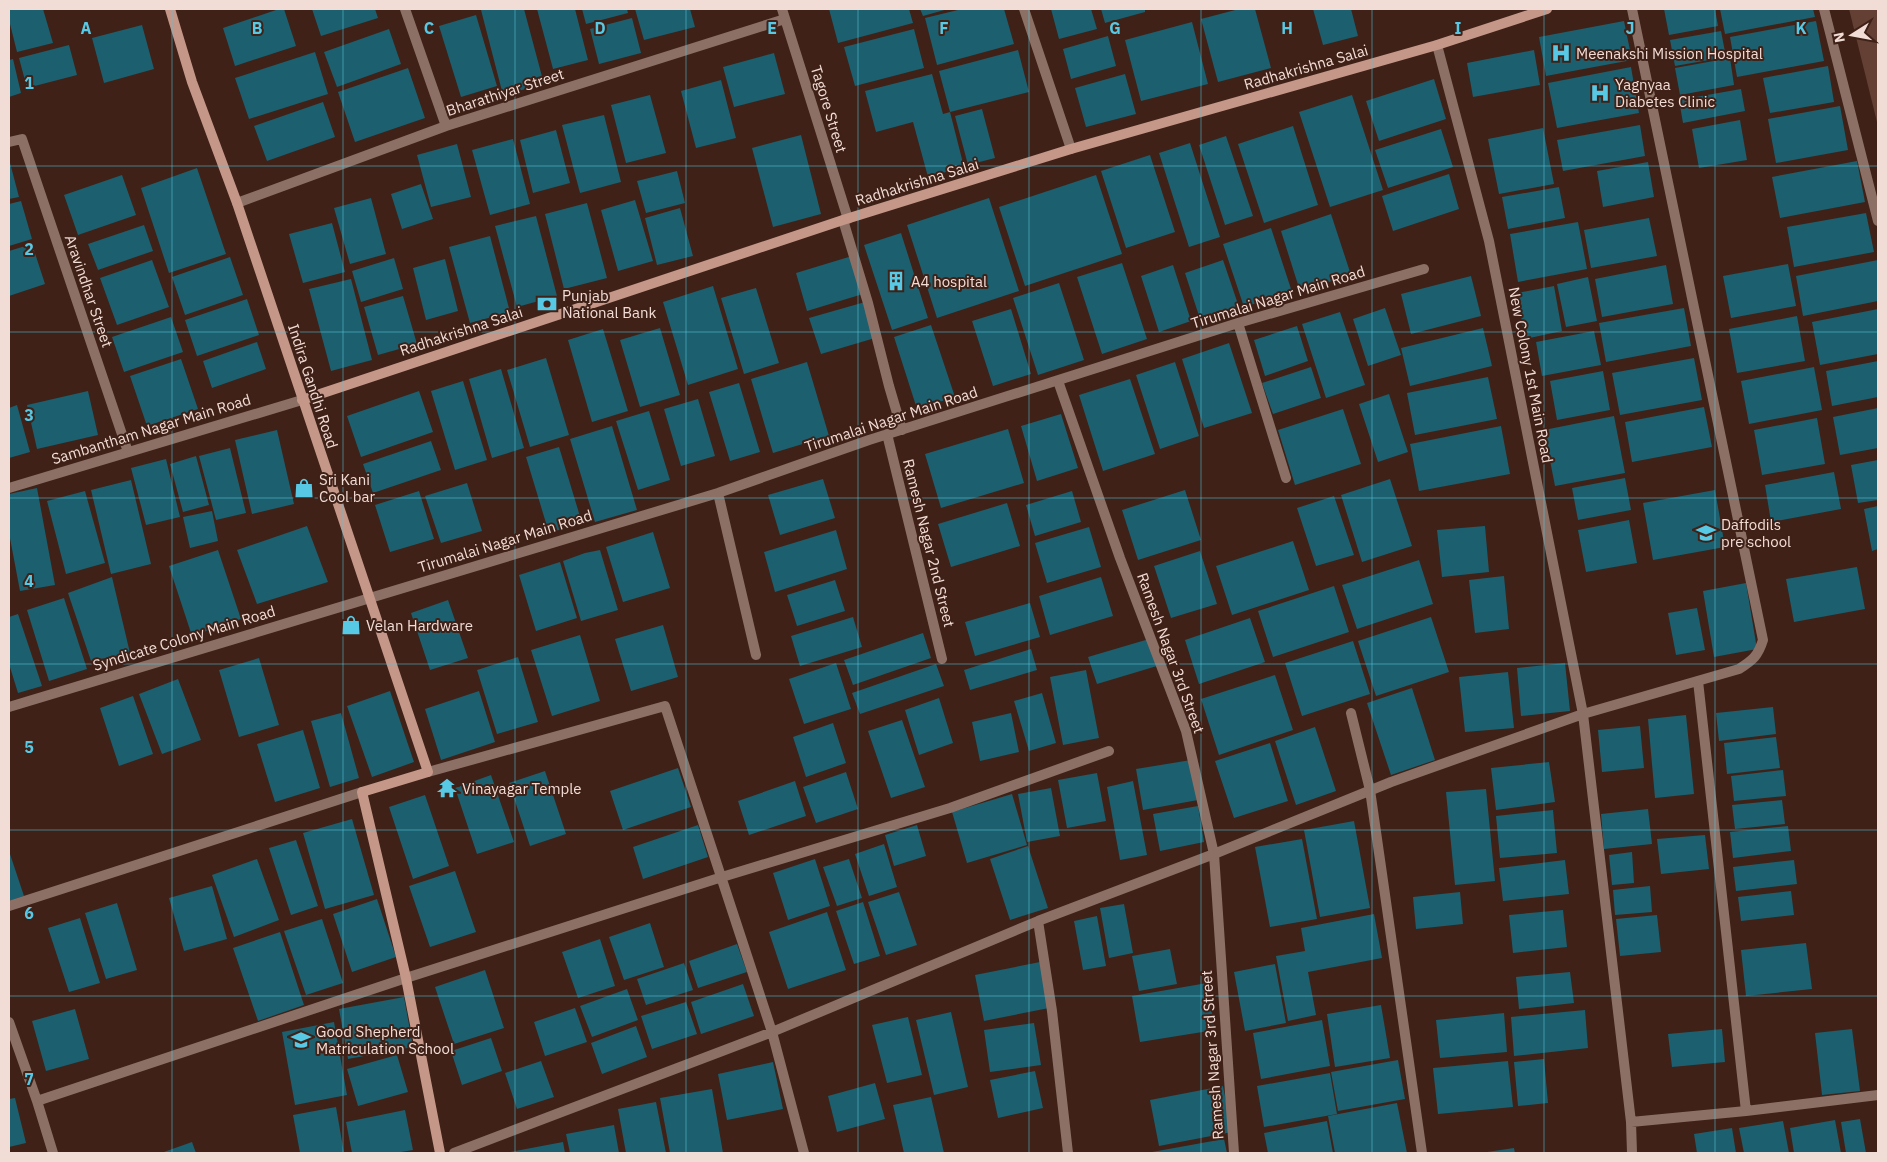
<svg xmlns="http://www.w3.org/2000/svg" width="1887" height="1162" font-family="'IBM Plex Sans',sans-serif">
<rect width="100%" height="100%" fill="#3f2117"/>
<path fill="#643f33" d="M1849 9H1878V126Z"/>
<path fill="#1c5f6e" d="M9 9H43L53 43 17 52 9 20Z
M279 9H284L296 46 235 66 223 28Z
M312 9H375L378 18 321 36Z
M487 9H524L544 84 503 95 481 10Z
M537 9H575L588 60 553 69Z
M582 9H627L628 13 586 24Z
M635 9H690L695 27 644 40Z
M829 9H909L913 23 838 43Z
M920 9H948L923 16Z
M962 9H1004L1014 44 937 65 925 18Z
M1051 9H1091L1097 29 1059 39Z
M1101 9H1145V12L1105 23Z
M1239 9H1255L1271 68 1218 82 1201 19Z
M1313 9H1351L1358 36 1323 45Z
M1664 9H1715L1718 26 1669 35Z
M1720 9H1813L1815 17 1725 34Z
M476 15 497 86 461 97 439 26Z
M632 18 641 53 599 64 590 29Z
M1624 21 1632 60 1546 76 1539 37Z
M1816 21 1824 61 1737 77 1730 37Z
M1192 22 1208 84 1141 101 1125 40Z
M142 25 154 69 104 83 92 38Z
M389 29 401 64 337 87 324 52Z
M914 29 924 68 855 86 844 47Z
M1721 31 1726 57 1675 66 1670 40Z
M1108 36 1116 66 1071 79 1063 49Z
M69 45 77 75 27 88 19 58Z
M1018 50 1029 92 950 112 964 167 928 177 913 122 876 132 865 91 932 74 943 114 950 112 939 71Z
M1534 50 1540 85 1473 97 1467 63Z
M315 52 328 94 249 119 235 78Z
M774 53 785 94 734 107 723 67Z
M1730 58 1734 85 1680 95 1675 68Z
M13 59 21 93 9 97V60Z
M1828 66 1834 102 1770 113 1763 78Z
M1631 67 1639 113 1557 128 1548 83Z
M408 68 425 118 355 142 338 92Z
M1125 74 1136 114 1086 127 1075 88Z
M1434 79 1446 119 1379 141 1366 101Z
M721 80 736 138 696 148 681 91Z
M1741 89 1745 111 1683 123 1679 100Z
M650 95 666 153 626 163 611 105Z
M1352 95 1383 190 1330 207 1299 112Z
M323 102 335 137 267 161 254 126Z
M1840 106 1848 150 1776 163 1768 119Z
M982 109 995 158 968 165 955 116Z
M604 115 621 182 580 193 562 125Z
M1740 120 1747 160 1699 168 1692 129Z
M1640 125 1645 156 1563 171 1557 140Z
M1293 126 1318 205 1264 223 1238 144Z
M1543 128 1554 184 1499 194 1488 139Z
M1441 129 1453 167 1388 188 1375 150Z
M556 130 570 183 533 193 520 140Z
M801 135 821 214 773 227 752 148Z
M1226 136 1253 216 1225 225 1199 145Z
M513 139 530 204 490 215 472 150Z
M1190 143 1220 237 1189 247 1159 153Z
M457 144 471 197 431 207 417 155Z
M1150 155 1175 232 1126 248 1101 171Z
M9 159 19 197 9 199Z
M1857 161 1865 202 1780 218 1772 177Z
M1648 162 1654 197 1603 207 1597 171Z
M197 168 226 254 169 273 141 188Z
M677 171 685 203 646 213 637 181Z
M1449 174 1459 209 1393 231 1382 196Z
M122 175 136 215 78 235 64 195Z
M1096 175 1122 254 1025 286 999 207Z
M421 184 433 219 402 229 391 194Z
M1559 187 1565 218 1508 229 1502 197Z
M371 198 386 254 350 264 334 208Z
M989 198 1019 291 937 318 907 225Z
M635 200 653 261 618 271 601 210Z
M21 201 32 239 9 246V204Z
M587 203 607 278 564 289 545 214Z
M680 208 693 256 657 265 645 218Z
M1866 213 1874 252 1794 267 1787 227Z
M1331 214 1351 275 1300 291 1281 231Z
M536 216 557 296 517 307 495 226Z
M1649 218 1657 256 1591 268 1584 230Z
M1578 222 1587 269 1518 282 1510 234Z
M332 223 345 272 303 283 289 234Z
M144 225 153 251 98 270 88 244Z
M1271 228 1292 292 1244 307 1223 244Z
M901 233 928 318 892 330 864 245Z
M490 236 510 312 470 323 449 247Z
M32 244 45 284 9 296V251Z
M852 256 863 294 807 311 796 273Z
M230 257 243 295 185 315 172 277Z
M394 258 403 289 361 302 352 271Z
M445 259 458 311 426 320 413 268Z
M152 260 169 307 117 325 100 278Z
M1223 260 1240 310 1201 322 1185 273Z
M1878 260V301L1803 316 1796 276Z
M1122 263 1147 339 1102 354 1077 277Z
M1788 264 1796 306 1731 318 1723 276Z
M1173 265 1191 321 1159 332 1141 276Z
M1666 265 1673 304 1602 317 1595 279Z
M1471 276 1481 316 1411 334 1401 294Z
M1588 277 1597 321 1566 327 1557 284Z
M351 279 372 360 331 371 309 289Z
M1059 283 1084 360 1038 375 1013 298Z
M713 286 738 369 688 385 663 302Z
M1554 286 1562 331 1525 339 1517 293Z
M756 288 779 363 744 374 721 298Z
M403 296 417 344 378 355 364 307Z
M247 299 259 335 197 356 185 320Z
M865 302 875 338 821 354 809 318Z
M1385 308 1401 355 1368 366 1353 319Z
M1684 308 1691 346 1606 362 1599 323Z
M1011 309 1031 374 993 386 972 321Z
M1878 309V354L1820 365 1812 322Z
M1340 312 1365 385 1326 398 1302 324Z
M1797 316 1805 361 1737 373 1729 329Z
M171 317 183 352 124 372 112 337Z
M931 325 955 397 917 409 894 337Z
M1297 326 1308 361 1265 376 1254 340Z
M660 328 680 395 640 407 620 340Z
M1483 328 1492 366 1410 386 1401 348Z
M603 329 628 411 592 422 568 340Z
M1594 331 1601 365 1542 376 1536 342Z
M257 342 266 369 212 388 203 361Z
M1229 343 1252 413 1204 428 1182 359Z
M546 358 569 435 530 447 507 370Z
M1694 358 1702 400 1620 415 1612 373Z
M181 359 198 409 147 426 130 376Z
M1878 361V397L1832 406 1826 371Z
M807 362 829 436 773 453 751 379Z
M1175 362 1199 436 1160 449 1136 375Z
M1311 367 1321 398 1273 414 1262 383Z
M1814 367 1822 410 1749 424 1741 381Z
M501 369 524 448 492 458 469 379Z
M1603 371 1610 410 1557 420 1550 381Z
M1488 377 1497 419 1415 435 1407 393Z
M1130 379 1155 454 1103 471 1079 395Z
M463 381 487 460 455 470 431 391Z
M739 383 760 452 730 461 709 392Z
M88 391 98 435 37 449 27 405Z
M419 391 433 432 361 457 347 416Z
M1389 394 1408 452 1378 462 1359 404Z
M698 399 715 456 681 466 664 409Z
M17 405 30 452 9 458V408Z
M1704 407 1712 447 1632 462 1625 422Z
M1878 408V448L1840 455 1833 417Z
M1343 409 1361 464 1295 485 1278 430Z
M649 411 670 480 638 490 616 421Z
M1061 414 1078 468 1037 481 1021 426Z
M1614 416 1625 473 1555 486 1544 430Z
M1817 418 1825 464 1762 475 1754 430Z
M612 426 637 510 595 522 570 439Z
M1501 426 1510 474 1419 491 1410 444Z
M1008 429 1024 483 941 508 925 454Z
M277 430 294 504 252 514 235 440Z
M431 441 441 470 373 493 363 464Z
M559 447 582 523 549 533 526 457Z
M230 448 246 513 216 520 199 456Z
M196 456 209 505 183 512 170 464Z
M166 459 180 517 146 525 131 468Z
M1878 460V500L1858 503 1851 465Z
M1834 472 1841 509 1771 522 1765 485Z
M1625 478 1631 510 1578 520 1572 488Z
M823 479 835 518 780 535 768 495Z
M1390 479 1412 546 1362 562 1341 495Z
M131 480 151 564 111 574 91 490Z
M467 483 482 531 441 543 425 496Z
M37 488 55 585 20 591 9 533V494Z
M1185 490 1201 540 1138 560 1122 510Z
M1715 490 1725 547 1653 560 1643 503Z
M85 491 105 563 66 574 47 501Z
M419 491 434 539 390 552 375 505Z
M1072 491 1081 522 1035 536 1026 505Z
M1334 496 1354 555 1316 566 1297 508Z
M1007 503 1020 546 951 567 938 524Z
M1878 506V549L1872 551 1864 509Z
M212 511 218 541 190 548 183 517Z
M1629 520 1637 563 1586 572 1578 530Z
M307 526 328 582 257 604 237 550Z
M1485 526 1489 572 1442 577 1437 530Z
M1089 527 1101 567 1047 583 1035 543Z
M836 530 847 569 775 592 764 552Z
M653 532 670 588 623 602 606 547Z
M1293 541 1309 590 1232 615 1216 566Z
M218 550 241 619 192 636 169 566Z
M600 550 618 610 581 621 563 561 585 553Z
M1200 551 1217 604 1171 618 1154 566Z
M1419 560 1433 604 1357 629 1342 585Z
M560 562 577 618 536 631 519 575Z
M1857 567 1865 609 1794 622 1786 579Z
M1504 576 1509 629 1475 633 1469 580Z
M112 577 130 653 91 661 68 593Z
M1101 577 1113 616 1050 635 1039 596Z
M835 580 845 611 797 626 787 595Z
M1746 583 1757 649 1714 657 1703 591Z
M1334 586 1349 632 1273 657 1258 611Z
M64 598 87 669 49 681 27 610Z
M448 600 468 658 430 670 411 613Z
M1030 603 1040 637 975 656 965 622Z
M1697 608 1705 650 1676 655 1668 613Z
M18 614 42 686 18 693 9 664V617Z
M853 617 862 647 800 666 791 636Z
M1431 617 1449 672 1376 696 1358 641Z
M1250 618 1265 662 1199 684 1185 640Z
M663 625 678 677 631 691 615 639Z
M923 633 931 658 853 685 844 660Z
M580 635 600 701 552 716 531 650Z
M1149 639 1157 666 1097 684 1088 657Z
M1353 641 1370 694 1302 716 1285 663Z
M1031 649 1037 670 970 690 964 670Z
M518 657 538 722 497 734 477 670Z
M259 658 279 725 239 737 219 670Z
M836 663 851 709 804 724 789 679Z
M1565 663 1570 711 1521 716 1517 668Z
M936 664 944 686 860 714 852 693Z
M1086 670 1099 738 1063 745 1050 677Z
M1508 672 1514 728 1465 732 1459 677Z
M1275 675 1293 730 1219 755 1201 699Z
M178 679 201 740 162 754 139 694Z
M1412 688 1435 760 1391 775 1367 703Z
M390 691 414 762 372 777 347 706Z
M479 691 495 742 441 760 425 709Z
M1042 693 1056 743 1029 751 1014 701Z
M133 696 153 754 119 766 100 708Z
M939 698 953 743 919 755 905 710Z
M1773 707 1776 734 1719 741 1716 713Z
M341 713 359 778 330 787 311 721Z
M1011 713 1019 752 980 761 972 722Z
M1686 715 1694 794 1655 798 1648 719Z
M902 720 925 787 891 798 868 731Z
M833 723 846 763 806 777 793 737Z
M1640 726 1644 768 1602 772 1598 730Z
M1315 727 1336 791 1296 805 1275 741Z
M303 730 320 788 275 802 257 744Z
M1776 737 1780 768 1727 774 1724 743Z
M1270 743 1288 801 1234 818 1215 761Z
M1191 760 1198 800 1143 810 1136 769Z
M1549 762 1555 802 1496 810 1491 768Z
M678 768 691 807 623 830 610 791Z
M1783 770 1786 796 1734 801 1731 776Z
M545 771 566 834 530 846 509 783Z
M846 772 858 809 816 823 803 787Z
M1097 773 1106 821 1067 828 1058 780Z
M491 775 514 842 477 854 455 788Z
M795 781 806 816 749 835 738 801Z
M1133 781 1147 855 1120 860 1107 787Z
M1051 788 1060 836 1027 842 1018 794Z
M1486 789 1495 881 1455 885 1446 792Z
M1012 794 1027 845 967 863 952 812Z
M425 795 449 866 413 879 389 807Z
M1782 800 1785 824 1735 829 1732 805Z
M1198 806 1204 842 1160 851 1153 814Z
M1648 809 1652 844 1604 849 1601 814Z
M1553 810 1557 853 1500 858 1496 816Z
M352 819 374 895 325 909 303 833Z
M1354 821 1370 908 1320 917 1304 830Z
M698 825 708 857 643 879 633 847Z
M917 825 926 856 894 866 885 835Z
M1788 826 1791 851 1733 858 1730 832Z
M1705 835 1709 869 1661 874 1657 839Z
M1302 839 1317 919 1270 927 1255 847Z
M296 840 318 906 291 915 269 848Z
M884 844 897 887 869 896 855 854Z
M1028 846 1048 908 1010 920 990 859Z
M9 851 24 896 9 901Z
M1632 852 1634 883 1612 885 1609 855Z
M257 859 279 920 234 937 212 875Z
M815 859 830 906 788 920 773 873Z
M849 859 862 898 837 906 823 867Z
M1565 860 1569 894 1503 901 1499 868Z
M1794 860 1797 884 1736 891 1733 867Z
M455 871 476 932 430 947 409 886Z
M212 886 227 939 184 951 169 898Z
M1650 886 1652 912 1615 915 1613 890Z
M1791 891 1794 915 1741 921 1738 897Z
M899 892 917 945 886 955 868 902Z
M1460 892 1463 924 1416 929 1413 897Z
M377 899 396 957 352 972 333 914Z
M863 902 880 956 854 964 836 911Z
M117 903 137 970 106 979 85 913Z
M1124 904 1133 953 1109 958 1100 908Z
M1563 910 1567 947 1513 953 1509 915Z
M827 912 846 970 788 989 769 932Z
M1374 914 1382 958 1308 972 1316 1015 1288 1021 1276 956 1305 951 1301 928Z
M1657 915 1661 952 1620 956 1616 919Z
M1097 916 1106 966 1083 970 1074 921Z
M80 918 100 983 69 992 48 928Z
M322 919 343 983 306 995 284 931Z
M650 923 664 967 624 980 609 937Z
M280 932 304 1005 258 1021 233 948Z
M600 939 615 986 578 998 562 952Z
M1806 943 1812 989 1746 996 1741 950Z
M737 944 747 972 698 988 689 961Z
M1170 949 1177 984 1139 991 1132 956Z
M1040 962 1049 1008 984 1021 975 975Z
M684 963 693 990 646 1005 637 979Z
M1275 964 1286 1023 1245 1031 1234 972Z
M485 970 504 1028 454 1044 435 987Z
M1570 972 1574 1003 1519 1009 1516 977Z
M1207 983 1215 1030 1140 1042 1132 996Z
M743 984 754 1016 701 1034 691 1002Z
M627 989 638 1020 592 1037 580 1006Z
M404 997 413 1047 348 1059 339 1009Z
M686 1002 697 1034 652 1049 641 1016Z
M1381 1005 1390 1058 1335 1067 1327 1014Z
M575 1008 587 1042 545 1056 534 1022Z
M75 1009 89 1059 46 1071 32 1021Z
M1585 1010 1588 1048 1514 1056 1511 1017Z
M951 1012 968 1087 934 1095 916 1020Z
M1504 1013 1507 1052 1440 1058 1436 1020Z
M908 1017 922 1075 887 1083 872 1025Z
M1322 1020 1330 1066 1261 1079 1253 1033Z
M334 1022 347 1095 295 1105 282 1032Z
M1034 1023 1041 1065 990 1072 984 1030Z
M636 1026 647 1057 602 1074 591 1043Z
M1722 1029 1725 1062 1672 1067 1668 1034Z
M1852 1029 1860 1091 1822 1095 1815 1033Z
M491 1038 502 1071 462 1085 451 1051Z
M397 1055 408 1092 358 1106 347 1069Z
M1544 1059 1548 1103 1518 1106 1514 1062Z
M1398 1060 1405 1099 1338 1111 1331 1072Z
M541 1061 554 1097 517 1109 505 1073Z
M1508 1061 1513 1107 1438 1114 1433 1068Z
M773 1062 783 1109 727 1120 718 1074Z
M1035 1071 1043 1108 998 1118 990 1080Z
M1330 1073 1337 1114 1264 1127 1257 1086Z
M875 1083 885 1119 837 1132 828 1096Z
M1223 1086 1232 1132 1159 1146 1150 1100Z
M712 1089 723 1153H670L660 1098Z
M931 1097 944 1153H904L893 1105Z
M15 1098 26 1143 9 1147V1099Z
M656 1102 666 1153H626L618 1109Z
M1397 1103 1407 1153H1335L1328 1116Z
M336 1107 344 1153H300L293 1115Z
M405 1110 413 1150 395 1153H352L346 1122Z
M1860 1119 1866 1153H1846L1841 1122Z
M1835 1120 1841 1153H1794L1790 1128Z
M1327 1121 1333 1153H1268L1264 1133Z
M1783 1121 1789 1153H1744L1739 1128Z
M614 1125 619 1153H570L566 1134Z
M1732 1128 1736 1153H1697L1694 1134Z
M1224 1139 1227 1153H1152V1152Z
M192 1142 196 1153H161Z
M563 1142 565 1153H510V1152Z
M1514 1148 1515 1153H1487V1152Z"/>
<g fill="none" stroke-linecap="round" stroke-linejoin="round">
<path stroke="#8c7066" stroke-width="10" d="M405 9 446 126
M782 9 848 219
M1024 9 1071 149
M1824 9 1878 221
M1437 45 1489 241 1583 714 1631 1122 1632 1153
M9 142 22 139 128 452
M237 203 446 126 785 19
M843 220 868 303 889 386 902 430
M1238 323 1286 478
M1058 381 1120 558 1186 731 1214 854 1234 1153
M887 434 942 659
M9 488 302 400
M718 493 756 655
M1698 681 1746 1111
M9 707 718 493 869 440 1238 323 1424 269
M1351 713 1370 790 1422 1153
M428 772 665 706 772 1032 804 1153
M9 906 362 792
M1038 921 1052 1011 1068 1153
M9 1022 37 1101 53 1153
M37 1101 406 978 722 877 950 808 1109 751
M1631 1122 1746 1111 1878 1095
M454 1153 772 1032 1038 921 1214 854 1391 782 1583 714 1739 669C1753 660 1758 656 1763 640L1632 9"/>
<path stroke="#c49788" stroke-width="10" d="M170 9 192 82 237 203 428 772 362 792 406 978 440 1153
M302 400 843 220 1071 149 1437 45 1547 9"/>
</g>
<path fill="none" stroke="#58c9e4" stroke-width="1" stroke-opacity="0.55" d="M172 9V1153M343 9V1153M515 9V1153M686 9V1153M858 9V1153M1029 9V1153M1201 9V1153M1372 9V1153M1544 9V1153M1715 9V1153M9 166H1878M9 332H1878M9 498H1878M9 664H1878M9 830H1878M9 996H1878"/>
<defs>
<symbol id="hospital-bare" viewBox="-9 -9 18 18"><path d="M-5-5h3v3.5h4V-5h3V5h-3V1.5h-4V5h-3Z" fill="#58c9e4" stroke="#3f2117" stroke-width="2.5" paint-order="stroke"/></symbol>
<symbol id="building-bare" viewBox="-9 -9 18 18"><path d="M-4-6H4V6H1V3H-1V6H-4ZM-2.5-4.3h1.7v1.8h-1.7ZM.8-4.3h1.7v1.8H.8ZM-2.5-1h1.7V.8h-1.7ZM.8-1h1.7V.8H.8Z" fill="#58c9e4" stroke="#3f2117" stroke-width="2.5" paint-order="stroke"/></symbol>
<symbol id="bank-bare" viewBox="-9 -9 18 18"><path d="M-6-4H6V4H-6ZM0-2.3a2.3 2.3 0 1 0 0 4.6a2.3 2.3 0 1 0 0-4.6Z" fill="#58c9e4" stroke="#3f2117" stroke-width="2.5" paint-order="stroke"/></symbol>
<symbol id="shop-bare" viewBox="-9 -9 18 18"><path d="M-5-2.5h2.3a2.7 3.5 0 0 1 5.4 0H5L5.5 6h-11ZM-1.5-2.5h3a1.5 2.3 0 0 0-3 0Z" fill="#58c9e4" stroke="#3f2117" stroke-width="2.5" paint-order="stroke"/></symbol>
<symbol id="school-bare" viewBox="-9 -9 18 18"><path d="M0-5L7-2L0 1L-7-2ZM-4 1L0 2.5L4 1V4Q0 6-4 4Z" fill="#58c9e4" stroke="#3f2117" stroke-width="2.5" paint-order="stroke"/></symbol>
<symbol id="temple-bare" viewBox="-9 -9 18 18"><path d="M0-6L5-2H3V0L6.5 2.5H4V6H1.5V3h-3V6H-4V2.5H-6.5L-3 0V-2H-5Z" fill="#58c9e4" stroke="#3f2117" stroke-width="2.5" paint-order="stroke"/></symbol>
</defs>
<g fill-rule="evenodd">
<use href="#hospital-bare" x="1547" y="39" width="28" height="28"/>
<use href="#hospital-bare" x="1586" y="79" width="28" height="28"/>
<use href="#building-bare" x="882" y="267" width="28" height="28"/>
<use href="#bank-bare" x="533" y="290" width="28" height="28"/>
<use href="#shop-bare" x="290" y="474" width="28" height="28"/>
<use href="#school-bare" x="1692" y="519" width="28" height="28"/>
<use href="#shop-bare" x="337" y="611" width="28" height="28"/>
<use href="#temple-bare" x="433" y="774" width="28" height="28"/>
<use href="#school-bare" x="287" y="1026" width="28" height="28"/>
</g>
<g text-anchor="middle" dominant-baseline="central" stroke-width="4" stroke-linejoin="round" paint-order="stroke">
<g font-size="15" fill="#f2ddd6" stroke="#3f2117" text-anchor="start">
<text x="1576" y="53">Meenakshi Mission Hospital</text>
<text x="1615" y="84">Yagnyaa<tspan x="1615" dy="17">Diabetes Clinic</tspan></text>
<text x="911" y="281">A4 hospital</text>
<text x="562" y="295">Punjab<tspan x="562" dy="17">National Bank</tspan></text>
<text x="319" y="479">Sri Kani<tspan x="319" dy="17">Cool bar</tspan></text>
<text x="1721" y="524">Daffodils<tspan x="1721" dy="17">pre school</tspan></text>
<text x="366" y="625">Velan Hardware</text>
<text x="462" y="788">Vinayagar Temple</text>
<text x="316" y="1031">Good Shepherd<tspan x="316" dy="17">Matriculation School</tspan></text>
</g>
<g font-size="15" fill="#f2ddd6" stroke="#3f2117">
<text transform="translate(1306 67) rotate(-16)">Radhakrishna Salai</text>
<text transform="translate(505 92) rotate(-18)">Bharathiyar Street</text>
<text transform="translate(829 109) rotate(73)">Tagore Street</text>
<text transform="translate(917 182) rotate(-17)">Radhakrishna Salai</text>
<text transform="translate(89 291) rotate(71)">Aravindhar Street</text>
<text transform="translate(1278 297) rotate(-17)">Tirumalai Nagar Main Road</text>
<text transform="translate(461 331) rotate(-18)">Radhakrishna Salai</text>
<text transform="translate(1531 375) rotate(79)">New Colony 1st Main Road</text>
<text transform="translate(313 386) rotate(72)">Indira Gandhi Road</text>
<text transform="translate(891 419) rotate(-18)">Tirumalai Nagar Main Road</text>
<text transform="translate(151 429) rotate(-17)">Sambantham Nagar Main Road</text>
<text transform="translate(505 541) rotate(-17)">Tirumalai Nagar Main Road</text>
<text transform="translate(929 543) rotate(76)">Ramesh Nagar 2nd Street</text>
<text transform="translate(184 638) rotate(-17)">Syndicate Colony Main Road</text>
<text transform="translate(1171 653) rotate(70)">Ramesh Nagar 3rd Street</text>
<text transform="translate(1212 1055) rotate(-94)">Ramesh Nagar 3rd Street</text>
</g>
</g>
<g font-size="16" text-anchor="middle" font-weight="bold" fill="#58c9e4" stroke="#3f2117" stroke-width="4" stroke-linejoin="round" paint-order="stroke">
<text x="86" y="34">A</text>
<text x="257" y="34">B</text>
<text x="429" y="34">C</text>
<text x="600" y="34">D</text>
<text x="772" y="34">E</text>
<text x="944" y="34">F</text>
<text x="1115" y="34">G</text>
<text x="1287" y="34">H</text>
<text x="1458" y="34">I</text>
<text x="1630" y="34">J</text>
<text x="1801" y="34">K</text>
<text x="29" y="89">1</text>
<text x="29" y="255">2</text>
<text x="29" y="421">3</text>
<text x="29" y="587">4</text>
<text x="29" y="753">5</text>
<text x="29" y="919">6</text>
<text x="29" y="1085">7</text>
</g>
<rect width="1887" height="1162" fill="none" stroke="#f2ddd6" stroke-width="20"/>
<g transform="translate(1852 35) rotate(259)" stroke="#3f2117" stroke-width="4" paint-order="stroke">
<path d="M0-4L9 19L0 12L-9 19Z" fill="#f2ddd6"/>
<text y="-8" font-size="14" font-weight="bold" text-anchor="middle" fill="#f2ddd6">N</text>
</g>
</svg>
